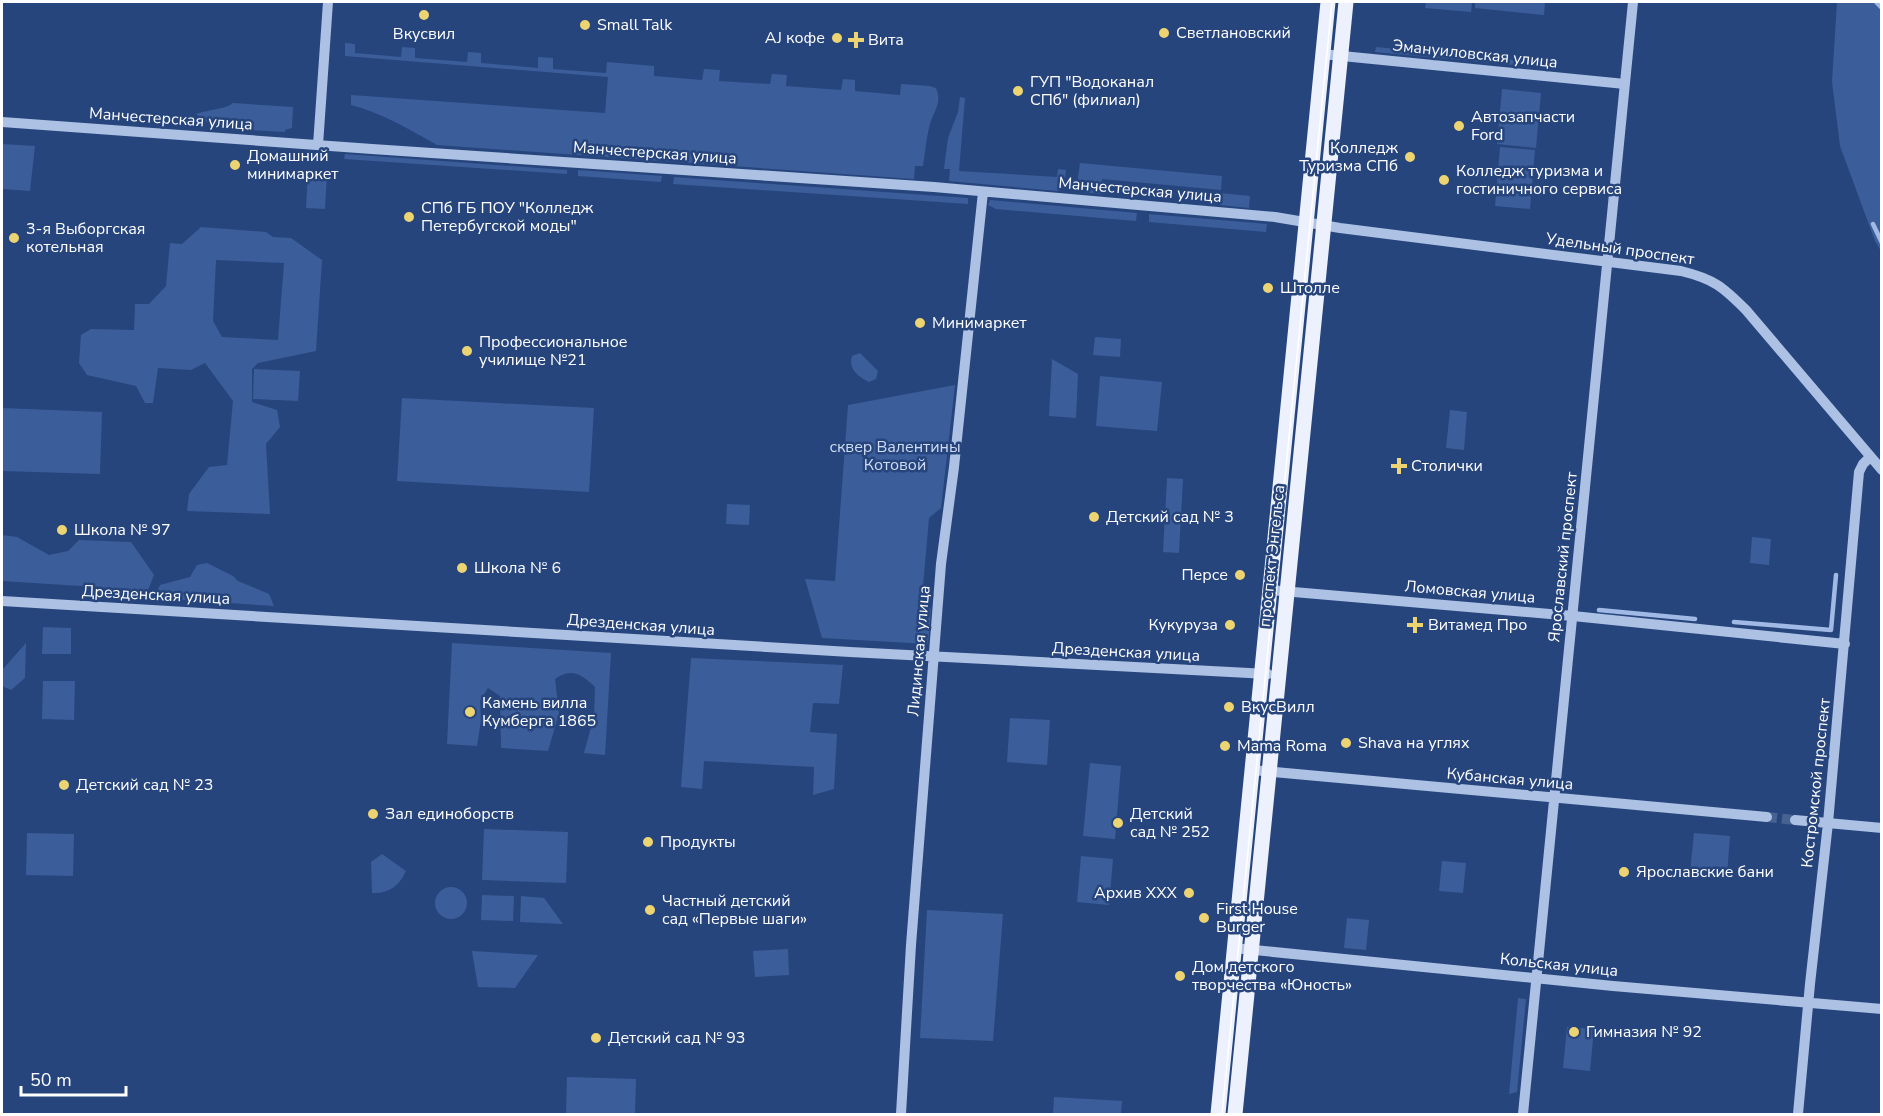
<svg xmlns="http://www.w3.org/2000/svg" width="1883" height="1116" font-family="'Nunito Sans',sans-serif">
<rect width="100%" height="100%" fill="#27457d"/>
<path fill="#3b5d9a" fill-rule="evenodd" d="M1426 2H1472L1471 12 1425 8Z
M1475 2H1545L1544 15 1475 8Z
M1837 2H1881V251L1875 241 1840 146 1832 82Z
M345 43 355 44V53L401 57 402 47 415 48V58L467 62 468 52 481 53V63L538 68V57L553 58V69L606 73 607 62 654 66V76L702 80 704 69 720 70 719 81 770 84 772 74 787 75 786 86 841 90 843 79 855 80V91L900 95 901 84 929 86 936 88C943 105 932 112 929 128 926 140 925 153 923 166H915L914 179 437 145C409 129 382 113 351 105V95L605 113 608 77 345 56Z
M1376 47 1525 61 1524 66 1375 52Z
M1502 89 1541 93 1536 148 1497 144Z
M960 97 965 98 959 171 1057 177 1058 169 1066 170 1064 187 1058 191 949 181 950 169H944L948 138 958 112Z
M233 103 293 107 292 128 285 130V132L215 128 196 114C206 110 227 109 233 103Z
M2 144 35 146 30 191 2 189Z
M1500 147 1535 150 1530 209 1495 206Z
M345 154 567 170V174L344 159Z
M1080 163 1222 176 1221 190 1102 179 1100 194 1081 192 1077 184Z
M578 170 662 176 661 182 578 176Z
M308 171 327 173 325 209 306 208Z
M674 177 968 198V204L673 184Z
M1220 193 1250 196 1249 208 1220 205Z
M990 200 1137 213 1136 221 996 209 988 205Z
M1149 214 1267 224 1266 232 1149 222Z
M201 227 266 232 273 237 291 238 322 260 316 351 258 363 252 369V402L277 410 280 427 266 444 270 514 187 511 189 494 209 467 227 465 233 401 205 363 191 370 158 368 153 403H145L136 386 87 375 79 363 81 335 91 329 134 330 135 304H149L166 286 170 243 182 244ZM216 260 284 263 278 340 222 337 213 321Z
M1095 337 1121 339 1120 357 1093 355Z
M860 353 878 371 876 379 869 382C858 376 848 370 852 356Z
M1052 359 1078 374 1076 418 1049 416Z
M254 369 300 371 298 401 253 399Z
M1100 376 1162 382 1157 431 1096 426Z
M955 385 941 508 929 518 922 597 931 610 928 644 822 638 805 579 835 581 848 405Z
M402 398 594 408 589 492 397 481Z
M2 408 102 412 100 474 2 471Z
M1450 410 1467 412 1464 450 1446 448Z
M1167 478 1183 479 1179 553 1163 552Z
M727 504 750 505 749 525 726 524Z
M2 535 17 537 49 555 68 551 79 540 131 542 154 575 148 590 134 599 128 589 2 581Z
M1752 537 1771 539 1769 565 1750 563Z
M207 563 233 576 238 581 269 594 274 606 154 598 160 585 190 577 197 565Z
M43 627 71 628V654H42Z
M26 643 25 678 11 690 2 686V670Z
M452 643 611 653 605 755 584 753 594 716 595 687C582 675 572 667 555 679L559 713 548 751 501 748 500 696 488 688 480 701 481 720 477 746 447 744Z
M691 658 843 665 839 704 813 703 810 732 837 734 834 789 813 795 814 767 704 761 702 789 681 787Z
M43 681H75L74 720 42 719Z
M1010 718 1050 720 1047 765 1007 762Z
M1090 763 1121 766 1115 839 1083 836Z
M484 829 568 832 566 883 482 880Z
M27 833 74 834 73 876 26 875Z
M1694 833 1730 836 1727 875 1690 872Z
M382 854 406 871C399 886 389 894 372 893L371 862Z
M1081 856 1113 859 1109 905 1077 902Z
M1442 861 1466 863 1463 893 1439 891Z
M435 903a16 16 0 1 1 32 0a16 16 0 1 1-32 0Z
M482 895 514 896 513 921 481 920Z
M521 896 544 898 563 924 520 922Z
M927 910 1003 914 993 1041 920 1038Z
M1347 918 1369 920 1366 950 1344 948Z
M788 949 789 975 755 977 753 951Z
M472 951 538 955 515 988 478 987Z
M1518 998 1526 999 1517 1092 1509 1094Z
M1567 1027 1594 1029 1590 1071 1563 1068Z
M567 1077 636 1079 635 1114H566Z
M1054 1097 1122 1101 1121 1114H1053Z"/>
<g fill="none" stroke-linecap="round" stroke-linejoin="round">
<path stroke="#a1bae5" stroke-width="4.5" d="M1876 2 1882 8
M1873 224 1882 243
M1599 610 1695 619
M1734 622 1831 630 1836 575"/>
<path stroke="#476190" stroke-width="10" stroke-dasharray="10 5" stroke-linecap="butt" d="M1767 817 1795 820"/>
<path stroke="#acc1e4" stroke-width="10" d="M1322 54 1625 84
M2 122 372 149 934 187 1070 199 1275 217 1340 228 1681 271C1714 279 1723 287 1746 310L1882 470
M318 145 328 2
M1270 590 1573 616 1845 644
M2 601 850 652 1268 674
M1252 770 1767 817
M1795 820 1882 828
M1234 948 1613 986 1882 1009
M901 1114 911 945 941 564 954 467 983 192
M1523 1114 1633 2
M1798 1114 1810 984 1828 823 1859 472 1863 464 1870 457"/>
<path stroke="#ecf1fd" stroke-width="15" d="M1218 1114 1328 2
M1235 1114 1346 2"/>
<path stroke="#fff" stroke-width="1.5" d="M1222 1114 1332 2"/>
</g>
<g fill="#ecd472" stroke="#27457d" stroke-width="2">
<circle cx="424" cy="15" r="6"/>
<circle cx="585" cy="25" r="6"/>
<circle cx="1164" cy="33" r="6"/>
<circle cx="837" cy="38" r="6"/>
<path d="M853 31h6v6h6v6h-6v6h-6v-6h-6v-6h6z"/>
<circle cx="1018" cy="91" r="6"/>
<circle cx="1459" cy="126" r="6"/>
<circle cx="1410" cy="157" r="6"/>
<circle cx="235" cy="165" r="6"/>
<circle cx="1444" cy="180" r="6"/>
<circle cx="409" cy="217" r="6"/>
<circle cx="14" cy="238" r="6"/>
<circle cx="1268" cy="288" r="6"/>
<circle cx="920" cy="323" r="6"/>
<circle cx="467" cy="351" r="6"/>
<path d="M1396 457h6v6h6v6h-6v6h-6v-6h-6v-6h6z"/>
<circle cx="1094" cy="517" r="6"/>
<circle cx="62" cy="530" r="6"/>
<circle cx="462" cy="568" r="6"/>
<circle cx="1240" cy="575" r="6"/>
<circle cx="1230" cy="625" r="6"/>
<path d="M1412 616h6v6h6v6h-6v6h-6v-6h-6v-6h6z"/>
<circle cx="1229" cy="707" r="6"/>
<circle cx="470" cy="712" r="6"/>
<circle cx="1346" cy="743" r="6"/>
<circle cx="1225" cy="746" r="6"/>
<circle cx="64" cy="785" r="6"/>
<circle cx="373" cy="814" r="6"/>
<circle cx="1118" cy="823" r="6"/>
<circle cx="648" cy="842" r="6"/>
<circle cx="1624" cy="872" r="6"/>
<circle cx="1189" cy="893" r="6"/>
<circle cx="650" cy="910" r="6"/>
<circle cx="1204" cy="918" r="6"/>
<circle cx="1180" cy="976" r="6"/>
<circle cx="1574" cy="1032" r="6"/>
<circle cx="596" cy="1038" r="6"/>
</g>
<g text-anchor="middle" dominant-baseline="central" stroke-width="5" stroke-linejoin="round" paint-order="stroke">
<g font-size="16" fill="#fff" stroke="#27457d" text-anchor="start">
<text x="597" y="25">Small Talk</text>
<text x="1176" y="33">Светлановский</text>
<text x="424" y="34" text-anchor="middle">Вкусвил</text>
<text x="825" y="38" text-anchor="end">AJ кофе</text>
<text x="868" y="40">Вита</text>
<text x="1030" y="82">ГУП "Водоканал<tspan x="1030" dy="18">СПб" (филиал)</tspan></text>
<text x="1471" y="117">Автозапчасти<tspan x="1471" dy="18">Ford</tspan></text>
<text x="1398" y="148" text-anchor="end">Колледж<tspan x="1398" dy="18">Туризма СПб</tspan></text>
<text x="247" y="156">Домашний<tspan x="247" dy="18">минимаркет</tspan></text>
<text x="1456" y="171">Колледж туризма и<tspan x="1456" dy="18">гостиничного сервиса</tspan></text>
<text x="421" y="208">СПб ГБ ПОУ "Колледж<tspan x="421" dy="18">Петербугской моды"</tspan></text>
<text x="26" y="229">3-я Выборгская<tspan x="26" dy="18">котельная</tspan></text>
<text x="1280" y="288">Штолле</text>
<text x="932" y="323">Минимаркет</text>
<text x="479" y="342">Профессиональное<tspan x="479" dy="18">училище №21</tspan></text>
<text x="1411" y="466">Столички</text>
<text x="1106" y="517">Детский сад № 3</text>
<text x="74" y="530">Школа № 97</text>
<text x="474" y="568">Школа № 6</text>
<text x="1228" y="575" text-anchor="end">Персе</text>
<text x="1218" y="625" text-anchor="end">Кукуруза</text>
<text x="1428" y="625">Витамед Про</text>
<text x="482" y="703">Камень вилла<tspan x="482" dy="18">Кумберга 1865</tspan></text>
<text x="1241" y="707">ВкусВилл</text>
<text x="1358" y="743">Shava на углях</text>
<text x="1237" y="746">Mama Roma</text>
<text x="76" y="785">Детский сад № 23</text>
<text x="385" y="814">Зал единоборств</text>
<text x="1130" y="814">Детский<tspan x="1130" dy="18">сад № 252</tspan></text>
<text x="660" y="842">Продукты</text>
<text x="1636" y="872">Ярославские бани</text>
<text x="1177" y="893" text-anchor="end">Архив XXX</text>
<text x="662" y="901">Частный детский<tspan x="662" dy="18">сад «Первые шаги»</tspan></text>
<text x="1216" y="909">First House<tspan x="1216" dy="18">Burger</tspan></text>
<text x="1192" y="967">Дом детского<tspan x="1192" dy="18">творчества «Юность»</tspan></text>
<text x="1586" y="1032">Гимназия № 92</text>
<text x="608" y="1038">Детский сад № 93</text>
</g>
<g font-size="16" fill="#fff" stroke="#27457d">
<text transform="translate(1475 54) rotate(6)">Эмануиловская улица</text>
<text transform="translate(171 119) rotate(4)">Манчестерская улица</text>
<text transform="translate(655 153) rotate(4)">Манчестерская улица</text>
<text transform="translate(1140 190) rotate(5)">Манчестерская улица</text>
<text transform="translate(1620 249) rotate(8)">Удельный проспект</text>
<text transform="translate(1272 556) rotate(-84)">проспект Энгельса</text>
<text transform="translate(1563 557) rotate(-84)">Ярославский проспект</text>
<text transform="translate(1470 592) rotate(5)">Ломовская улица</text>
<text transform="translate(156 595) rotate(3)">Дрезденская улица</text>
<text transform="translate(641 625) rotate(4)">Дрезденская улица</text>
<text transform="translate(919 651) rotate(-85)">Лидинская улица</text>
<text transform="translate(1126 652) rotate(3)">Дрезденская улица</text>
<text transform="translate(1510 779) rotate(5)">Кубанская улица</text>
<text transform="translate(1816 783) rotate(-84)">Костромской проспект</text>
<text transform="translate(1559 965) rotate(6)">Кольская улица</text>
</g>
<g font-size="16" fill="#cfdcf4" stroke="#27457d">
<text x="895" y="447">сквер Валентины<tspan x="895" dy="18">Котовой</tspan></text>
</g>
</g>
<rect width="1883" height="1116" fill="none" stroke="#ffffff" stroke-width="6"/>
<path d="M21 1086v9h105v-9" fill="none" stroke="#ffffff" stroke-width="3"/>
<text x="30" y="1086" font-size="18" fill="#ffffff" stroke="#27457d" stroke-width="4.5" paint-order="stroke">50 m</text>
</svg>
